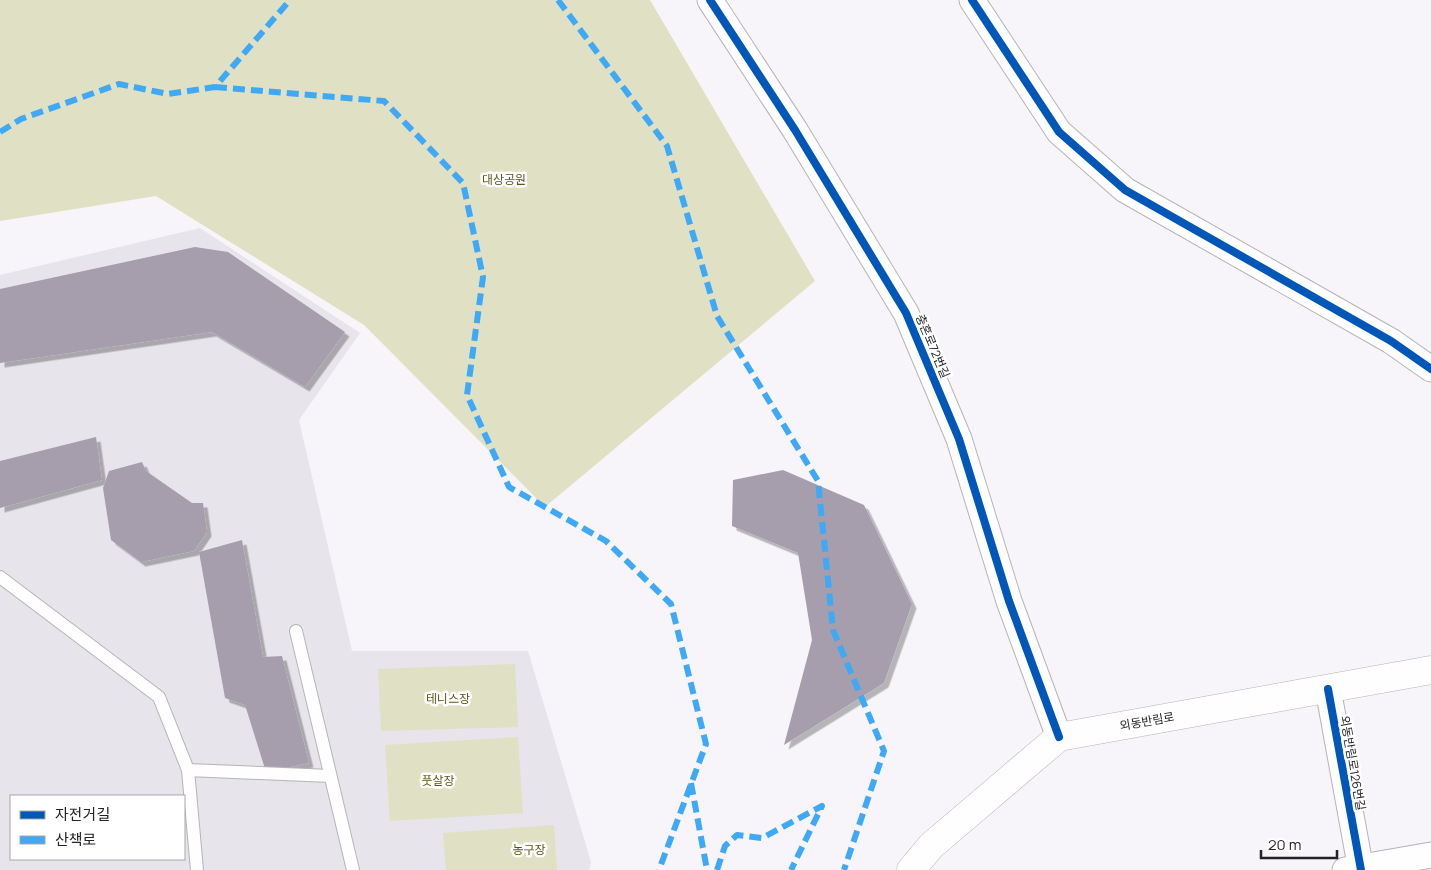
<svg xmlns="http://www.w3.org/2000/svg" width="1431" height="870" font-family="Manrope,'Noto Sans KR',sans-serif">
<defs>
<filter id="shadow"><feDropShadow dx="4.5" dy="4.5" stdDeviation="0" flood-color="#0004"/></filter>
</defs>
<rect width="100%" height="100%" fill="#f7f5f9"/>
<path fill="#e7e4eb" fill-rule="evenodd" d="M200 228 360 333 299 420 352 651H528L591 862 589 870H0V275ZM11 796H184V859H11Z"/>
<path fill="#e0e0c4" d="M0 0H650L815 281 545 507 364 325 156 196 0 221Z
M515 664 518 727 381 731 378 669Z
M518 737 523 813 390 821 385 745Z
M554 825 557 870H446L443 833Z"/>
<path fill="#a69ead" filter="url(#shadow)" d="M195 247 228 252 345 332 305 387 212 332 0 363V289Z
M96 437 102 480 0 508V461Z
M142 462 146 471 192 503H203L207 532 194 551 141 562 111 540 103 488 109 471Z
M783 470 864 505 912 604 884 683 784 745 812 640 798 553 732 526 733 480Z
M242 540 263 657 282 656 309 763 266 772 245 705 225 698 199 552Z"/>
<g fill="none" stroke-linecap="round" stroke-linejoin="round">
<defs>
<path id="service" d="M0 577 159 697 188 770 197 870
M296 631 353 870
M188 770 330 776"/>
<path id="minor" d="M710 0 795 130 906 313 959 439 1009 601 1059 737
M972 0 1059 132 1125 190 1391 341 1431 369
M1328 689 1361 870
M1345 870 1431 855"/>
<path id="secondary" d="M911 870 931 846 1059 737 1431 670"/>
</defs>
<use href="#service" stroke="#b6b4b6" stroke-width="14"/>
<use href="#minor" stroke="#b6b4b6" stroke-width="27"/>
<use href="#secondary" stroke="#b6b4b6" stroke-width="29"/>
<use href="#service" stroke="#fefefe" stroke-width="12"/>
<use href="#minor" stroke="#fefefe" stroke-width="25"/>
<use href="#secondary" stroke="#fefefe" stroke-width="28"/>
<path stroke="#3fa9f5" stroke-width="6" stroke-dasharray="12 6" stroke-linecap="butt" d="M558 0 667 146 717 316 818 481 833 630 884 751 844 870
M215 87 384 101 463 183 483 277 467 395 509 487 606 541 671 604 706 744 659 870
M0 132 21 119 119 84 168 94 215 87 290 0
M691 783 707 870
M717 870 725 846 737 835 762 838 822 806 791 870"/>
<defs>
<path id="cycleway" d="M710 0 795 130 906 313 959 439 1009 601 1059 737
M972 0 1059 132 1125 190 1391 341 1431 369
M1328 689 1361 870"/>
</defs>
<use href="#cycleway" stroke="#fff" stroke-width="11"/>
<use href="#cycleway" stroke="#0057b8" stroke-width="8"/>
</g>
<g text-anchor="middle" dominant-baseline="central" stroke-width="5" stroke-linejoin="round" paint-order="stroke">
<g font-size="12" fill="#595916" stroke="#fff">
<text x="504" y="179">대상공원</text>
<text x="448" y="698">테니스장</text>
<text x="438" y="780">풋살장</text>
<text x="529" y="849">농구장</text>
</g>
<g font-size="12" fill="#232225" stroke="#fff">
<text transform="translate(933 346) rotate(67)">충혼로72번길</text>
<text transform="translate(1147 721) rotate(-10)">외동반림로</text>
<text transform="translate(1353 763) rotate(80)">외동반림로126번길</text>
</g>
</g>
<rect x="10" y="795" width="175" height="65" fill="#ffffff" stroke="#a7a7a8"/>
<rect x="20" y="811" width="25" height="8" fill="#0057b8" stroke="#a7a7a8"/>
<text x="55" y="820" font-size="15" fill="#232225">자전거길</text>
<rect x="20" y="836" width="25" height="8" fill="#3fa9f5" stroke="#a7a7a8"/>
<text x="55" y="845" font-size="15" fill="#232225">산책로</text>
<path d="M1261 850v8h76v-8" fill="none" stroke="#232225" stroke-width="2.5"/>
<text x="1268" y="850" font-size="15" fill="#232225" stroke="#ffffff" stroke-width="4" paint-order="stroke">20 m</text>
</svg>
